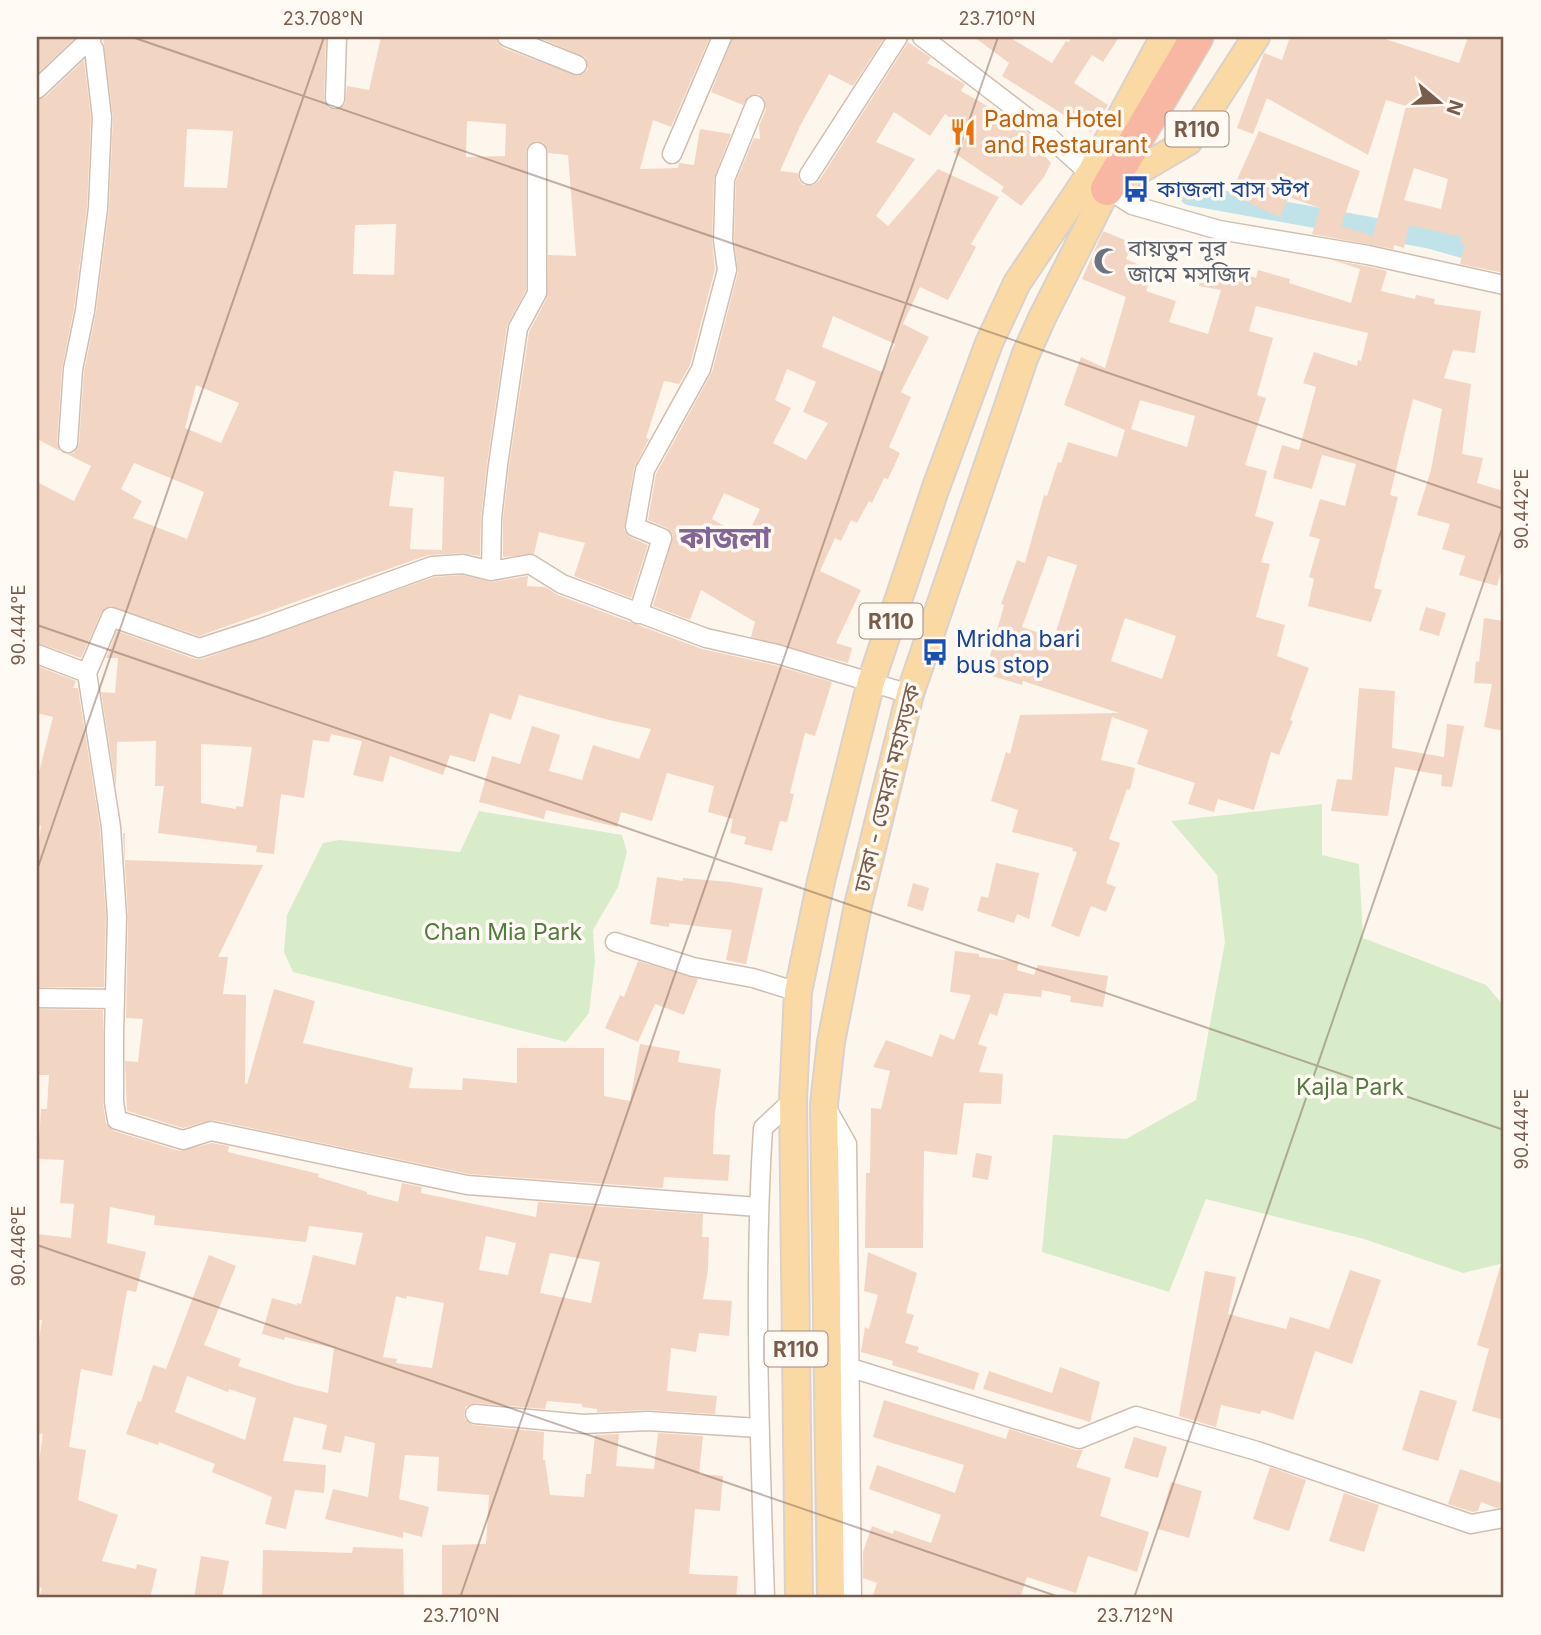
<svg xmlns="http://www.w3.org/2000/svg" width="1541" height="1635" font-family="Inter,'Noto Sans Bengali',sans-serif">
<rect width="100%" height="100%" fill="#fdf6ec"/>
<path fill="#d8ecc9" d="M1322 804V855L1359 864 1363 938 1486 985 1504 1006V1263L1463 1273 1364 1239 1206 1199 1169 1292 1042 1252 1053 1135 1126 1139 1196 1100 1225 942 1217 875 1171 821Z
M479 811 622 835 627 852 618 887 593 930 595 962 589 1013 566 1042 293 972 284 952 287 915 323 843 339 840 460 852Z"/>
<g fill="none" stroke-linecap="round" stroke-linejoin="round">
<path stroke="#bfe3e8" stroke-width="21" d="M1190 195 1429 238 1504 259"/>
</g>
<path fill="#f3d5c3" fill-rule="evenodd" d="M37 37H74V39L37 74Z
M103 37H326L324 99 328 108 335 110 345 104 347 86 369 90 381 37H496L498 43 503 48 578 76 583 74 588 69 585 57 537 37H710L671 127 653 120 640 169 678 168 679 163 694 165 700 129 731 134 714 178 712 240 715 269 690 365 679 384 664 381 646 438 649 439 634 468 624 530 630 537 648 545 631 598 574 576 585 543 539 532 534 554 503 557V519L509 466 529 332 547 298 548 255 576 256 568 155 548 153 543 143 536 141 528 146 526 152V290L507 326 487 464 481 517 480 556 463 553 428 555 199 636 110 606 101 613 81 658 37 643V482L74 501 91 466 67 454 74 453 79 444 84 371 96 312 109 209 113 118ZM467 121 506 124 505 156 466 157ZM187 129 233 131 227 188 184 187ZM396 224 394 275 353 274 355 225ZM196 385 239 403 221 443 185 428ZM134 463 204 492 187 539 133 518 142 501 121 489ZM394 471 444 477 442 550 410 549 413 508 389 506Z
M733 37H885L853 86 829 74 800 126 780 171 798 173 799 180 803 185H814L819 181 908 42 931 58 927 63 965 84 961 91 991 108 993 106 1034 138 1036 140 1034 143 1051 163 1044 177 1021 206 1001 191 1004 187 953 152 971 133 945 114 930 136 894 112 876 142 915 159 876 216 888 226 938 169 999 197 971 244 976 247 948 300 920 287 903 324 929 337 901 392 911 397 889 447 900 453 888 479 884 478 872 503 869 501 857 523 851 520 841 541 835 538 820 571 861 590 836 643 852 648 848 663 751 637 755 622 701 590 690 620 653 606 673 536 667 528 648 520 656 474 712 372 738 272 734 239 736 181 754 138 760 139 759 126 766 109 764 99 759 94 749 96 743 105 711 92ZM833 316 895 344 882 372 822 347ZM787 369 816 382 803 412 828 423 806 460 773 443 791 408 775 400ZM724 493 760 509 746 538 712 519Z
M974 37H1009L1052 63 1066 41 1069 42 1072 37H1119L1103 62 1092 55 1074 83 1108 105 1091 132 1002 76 1009 63Z
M1290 37H1379L1459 63 1468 37H1504V273L1460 264 1465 244 1460 243 1462 237 1409 225 1404 248 1394 245 1393 249 1312 234 1320 208 1289 197 1280 217 1230 195 1259 131 1360 171 1341 226 1373 236 1406 106 1386 100 1368 155 1267 98 1253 134 1237 128 1264 53 1282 60ZM1414 168 1448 179 1441 209 1404 200Z
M84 60 91 118 87 207 74 309 62 368 57 442 60 451 37 439V100L45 97Z
M1103 231 1132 243 1126 259 1153 271 1146 291 1176 301 1169 322 1208 334 1221 290 1199 286 1204 262 1256 278 1258 270 1290 279 1289 283 1351 303 1360 269 1332 260 1366 266 1387 271 1381 291 1415 299 1416 295 1435 299 1434 304 1481 311 1475 353 1453 350 1444 378 1471 384 1462 454 1483 458 1477 483 1504 491V562L1497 586 1459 575 1465 556 1442 549 1450 524 1417 515 1431 470 1442 409 1413 399 1390 495 1398 497 1374 588 1382 590 1371 622 1308 606 1314 579 1309 577 1320 539 1309 536 1320 499 1345 506 1356 464 1322 455 1312 489 1273 478 1282 445 1299 450 1316 387 1303 383 1314 352 1357 366 1358 360 1361 361 1368 333 1256 306 1249 331 1273 338 1257 395 1266 398 1245 465 1267 471 1255 516 1274 522 1261 562 1270 564 1256 617 1285 625 1277 656 1309 668 1290 720 1293 721 1279 755 1271 752 1254 810 1218 799 1214 812 1188 804 1195 783 1137 764 1148 730 1112 717 1101 760 1135 768 1130 790 1127 789 1109 839 1120 843 1106 883 1116 887 1106 912 1091 906 1079 937 1051 926 1077 852 1072 851 1073 848 1012 832 1018 810 991 801 1006 752 1010 754 1020 715 1119 713 1023 681 1022 685 985 674 1004 605 1001 604 1017 560 1025 563 1044 495 1047 496 1058 462 1061 463 1068 442 1117 457 1125 430 1064 405 1081 357 1105 368 1126 297 1082 279ZM1140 400 1195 416 1187 447 1131 429ZM1048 556 1077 565 1054 638 1022 627ZM1125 618 1176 636 1162 679 1111 661Z
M462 575 491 582 528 576 527 586 545 587 558 595 702 649 774 665 832 682 815 736 805 733 790 793 794 794 787 822 780 821 772 851 744 844 746 837 730 833 733 819 708 812 714 786 667 773 652 821 621 812 617 827 546 810 544 819 479 802 492 756 520 764 532 726 560 735 549 771 582 780 593 745 639 759 651 729 609 720 519 695 511 720 490 713 475 762 450 755 443 775 390 756 383 782 353 775 362 741 331 734 329 742 313 740 304 798 281 794 274 854 256 852 257 846 158 833 164 786H155L156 741 117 742 116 788 101 692 115 693 118 658H106L117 631 195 659H202L434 577ZM201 744 252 747 243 807 236 806V809L201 803Z
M1426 607 1446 613 1439 636 1419 630Z
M1484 618 1504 621V731L1484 727 1492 684 1474 683 1476 661 1479 662Z
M37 666 76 681 73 688H78L100 828 106 917 104 987H37V860L41 826 37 825V780L53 717 37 713Z
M1359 688 1395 691 1392 748 1444 757 1447 724 1464 726 1452 787 1441 786 1442 775 1395 767 1388 816 1331 811 1337 779 1352 780Z
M123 833H125V860L263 865 218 957H228L223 994 246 995 245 1083 247 1084 274 989 315 1001 303 1043 413 1068 409 1088 462 1090 463 1078 517 1083V1048H604V1096L630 1101 640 1044 680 1051 678 1062 721 1069 715 1113 713 1154 730 1155 728 1181 664 1177 663 1188 469 1174 213 1120 183 1128 127 1111 125 1061 138 1062 143 1019 126 1018 128 917Z
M996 863 1039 873 1029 919 1017 914 1014 923 977 911 981 896 988 898Z
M657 877 683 881V878L730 882 763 888 746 964 726 960 732 930 669 923V927L650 924Z
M913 883 929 888 923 911 907 906Z
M955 951 979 954V957L1014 961 1019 962 1017 970 1034 975 1038 965 1108 976 1103 1007 1070 1002 1071 996 1042 990 1041 997 1004 993 997 1016 990 1013 978 1044 987 1047 979 1072 1003 1074 1001 1104 964 1103 957 1155 924 1151 923 1248H865L866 1173H870L871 1108 881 1109 890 1071 873 1067 886 1040 932 1057 940 1034 954 1040 971 995 950 992Z
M638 961 698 979 684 1015 655 1004 638 1042 605 1028 620 995 624 997Z
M37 1009 103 1010V1104L106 1123 114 1131 180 1151 212 1143 229 1146 228 1152 319 1174 318 1177 367 1192V1194L398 1202 402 1183 422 1187 421 1193 536 1217 538 1202 703 1214 702 1237H709L708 1269 703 1299 732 1301 729 1336 699 1333 696 1352 671 1348 667 1391 717 1396 715 1414 649 1410 597 1412V1409L582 1407V1404L547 1401 545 1409 475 1403 466 1407 464 1414 465 1419 473 1425 544 1432 543 1460H545L550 1495 584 1497 586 1474H591L595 1435 619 1434 616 1466 654 1469 658 1433 703 1436 699 1474 723 1476 720 1511 695 1509 689 1574 738 1576 736 1598H442V1545L486 1544 489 1495 437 1491 439 1457 405 1455 399 1499 429 1507 422 1537 403 1532V1538L325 1519 333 1489 368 1497 375 1443 345 1436 341 1453 322 1449 327 1425 294 1417 283 1461 326 1465 324 1493 295 1490 286 1529 265 1524 272 1497 212 1472 215 1464 159 1442 158 1445 126 1434 138 1401 141 1402 153 1365 166 1369 209 1255 236 1266 204 1345 241 1359 238 1366 295 1385 328 1393 334 1348 285 1337 284 1340 262 1334 272 1298 297 1305V1303L301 1304 313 1255 355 1265 363 1233 309 1226 306 1242 154 1225 155 1216 110 1207 107 1243 146 1252 136 1292 127 1290 112 1376 81 1369 69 1447 86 1450 78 1500 118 1515 102 1561 136 1569 137 1564 157 1569 150 1598H39L42 1588 37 1587V1476L43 1434 37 1433V1352L42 1320 37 1319V1234L71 1238 74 1204 60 1203 64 1160 38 1159 41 1109H47L49 1075H37ZM486 1236 516 1243 508 1275 479 1270ZM550 1253 600 1262 591 1303 540 1293ZM396 1296 406 1299 407 1296 444 1303 432 1368 396 1363 397 1359 383 1357ZM187 1376 228 1392 229 1389 256 1398 245 1440 175 1412Z
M976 1153 992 1156 988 1180 972 1177Z
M868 1252 917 1273 906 1313 914 1315 905 1343 919 1347 917 1352 979 1373 974 1390 892 1365 893 1361 861 1352 865 1327 869 1329 878 1295 864 1291Z
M1500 1267H1504V1420L1472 1411 1489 1349 1477 1345Z
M1350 1270 1381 1280 1352 1364 1315 1351 1293 1420 1262 1410 1260 1414 1221 1405 1216 1427 1179 1416 1205 1271 1236 1277 1228 1314 1286 1329 1290 1317 1329 1329Z
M1060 1367 1100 1382 1090 1422 983 1389 989 1371 1052 1393Z
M1420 1390 1457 1401 1438 1461 1402 1450Z
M884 1400 1006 1439 1009 1429 1076 1450H1083L1076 1467 1111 1478 1100 1516 1149 1532 1137 1572 1088 1556 1076 1593 1027 1577 1020 1598H872L877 1583 863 1578V1552L872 1526 893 1534 894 1530 931 1543 941 1515 869 1489 877 1465 955 1493 964 1465 873 1437Z
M1134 1437 1167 1447 1158 1478 1124 1468Z
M1270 1467 1306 1480 1289 1531 1253 1519Z
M1460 1469 1504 1484V1507L1497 1508 1481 1502 1478 1511 1472 1512 1448 1504Z
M1171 1482 1202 1491 1189 1538 1158 1529Z
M1344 1493 1379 1505 1364 1552 1329 1541Z
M353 1547 403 1549 404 1598H262L263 1550 352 1553Z
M201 1556 229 1561 222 1598H194Z"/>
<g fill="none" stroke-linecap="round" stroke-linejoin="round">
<defs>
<path id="minor" d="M507 37 577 65
M922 37 1029 119 1107 189 1132 205 1219 230 1368 255 1504 285
M37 89 92 37
M335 99 337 37
M672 154 722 37
M809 175 898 37
M68 443 73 369 85 311 98 208 102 118 94 49 85 37
M491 571 492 518 498 465 518 328 537 293V152
M638 614 662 538 635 527 645 470 701 369 727 270 723 240 725 179 755 105
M37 654 87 673
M615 942 693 967 753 978 798 992
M37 998 115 999
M826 1107 847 1144 852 1598
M758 1207 467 1185 211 1131 183 1140 117 1120 114 1102V1034L117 917 111 827 87 673 111 617 199 648 261 628 432 566 463 564 491 571 530 564 562 584 706 638 777 654 910 694
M848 1367 1079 1439 1136 1416 1257 1451 1471 1524 1504 1518
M475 1414 583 1424 648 1421 759 1428
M765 1598C760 1442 753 1285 763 1128L793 1100"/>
<path id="primary" d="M799 1598 793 1100 798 992 821 881 871 682 935 490 989 343 1017 283 1090 174 1164 37
M831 1598 824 1104 831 1042 858 905 910 694 1025 356 1042 318 1107 189 1189 141 1256 37"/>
<path id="motorway" d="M1107 189 1197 37"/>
</defs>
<use href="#minor" stroke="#d1beb0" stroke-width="21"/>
<use href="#primary" stroke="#dad1cd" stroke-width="30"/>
<use href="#motorway" stroke="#dad1cd" stroke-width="35"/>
<use href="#minor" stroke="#fff" stroke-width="18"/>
<use href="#primary" stroke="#fbd9a5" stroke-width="26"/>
<use href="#motorway" stroke="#f7b7a3" stroke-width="32"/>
</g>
<path fill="none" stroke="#7a5c4d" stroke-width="2" stroke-opacity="0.45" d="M132 37 1504 509M37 625 1504 1130M37 870 324 37M37 1245 1062 1598M460 1598 998 37M1134 1598 1504 523"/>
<defs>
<symbol id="restaurant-bare" viewBox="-9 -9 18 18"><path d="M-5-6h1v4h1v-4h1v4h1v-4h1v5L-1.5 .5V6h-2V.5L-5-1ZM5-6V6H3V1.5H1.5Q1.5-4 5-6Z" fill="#e8710a" stroke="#fffaf3" stroke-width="2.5" paint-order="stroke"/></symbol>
<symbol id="bus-bare" viewBox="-9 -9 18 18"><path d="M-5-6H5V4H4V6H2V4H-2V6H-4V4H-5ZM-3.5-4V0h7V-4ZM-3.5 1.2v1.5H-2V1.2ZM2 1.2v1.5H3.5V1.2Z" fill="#1a4fb4" stroke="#fffaf3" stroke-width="2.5" paint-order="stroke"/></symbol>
<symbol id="mosque-bare" viewBox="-9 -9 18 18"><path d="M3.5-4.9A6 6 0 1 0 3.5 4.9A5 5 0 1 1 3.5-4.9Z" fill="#6b7280" stroke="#fffaf3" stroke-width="2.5" paint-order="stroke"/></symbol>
</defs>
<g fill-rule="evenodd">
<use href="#restaurant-bare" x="944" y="113" width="38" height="38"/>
<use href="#bus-bare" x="1117" y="170" width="38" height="38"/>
<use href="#mosque-bare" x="1088" y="242" width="38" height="38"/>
<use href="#bus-bare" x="916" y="633" width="38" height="38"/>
</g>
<g text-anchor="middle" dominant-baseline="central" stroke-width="7" stroke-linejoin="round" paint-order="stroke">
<g fill="#fffaf3" stroke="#a28b7f" stroke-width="2">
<rect x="1165.5" y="111.5" width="63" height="35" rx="5"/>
<rect x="859.5" y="603.5" width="63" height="35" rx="5"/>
<rect x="764.5" y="1331.5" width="63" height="35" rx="5"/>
</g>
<g font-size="21" font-weight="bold" fill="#7a5c4d">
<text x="1197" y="129">R110</text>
<text x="891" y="621">R110</text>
<text x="796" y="1349">R110</text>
</g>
<g font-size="23" fill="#c56008" stroke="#fffaf3" text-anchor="start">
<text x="984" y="119">Padma Hotel<tspan x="984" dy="26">and Restaurant</tspan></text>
</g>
<g font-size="23" fill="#164399" stroke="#fffaf3" text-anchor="start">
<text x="1157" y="189">কাজলা বাস স্টপ</text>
<text x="956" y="639">Mridha bari<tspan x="956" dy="26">bus stop</tspan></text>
</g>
<g font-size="23" fill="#5b616d" stroke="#fffaf3" text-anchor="start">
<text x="1128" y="248">বায়তুন নূর<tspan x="1128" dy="26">জামে মসজিদ</tspan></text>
</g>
<g font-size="23" fill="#7a5c4d" stroke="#fffaf3">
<text transform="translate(887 788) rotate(-76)">ঢাকা - ডেমরা মহাসড়ক</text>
</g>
<g font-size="23" fill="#537a41" stroke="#fffaf3">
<text x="503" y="932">Chan Mia Park</text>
<text x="1350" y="1087">Kajla Park</text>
</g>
<g font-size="30" font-weight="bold" fill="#846695" stroke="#fffaf3">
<text x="725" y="537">কাজলা</text>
</g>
</g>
<rect width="1541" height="1635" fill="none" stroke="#fffaf3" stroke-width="77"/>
<g transform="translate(1439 102) rotate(109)" stroke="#fffaf3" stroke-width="5" paint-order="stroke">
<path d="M0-5L12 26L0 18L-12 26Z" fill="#7a5c4d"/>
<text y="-10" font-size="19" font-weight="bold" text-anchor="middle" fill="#7a5c4d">N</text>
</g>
<rect x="38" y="38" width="1464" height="1558" fill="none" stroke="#7a5c4d" stroke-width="2.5"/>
<g font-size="18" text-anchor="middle" fill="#7a5c4d">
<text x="323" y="25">23.708°N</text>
<text x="997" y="25">23.710°N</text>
<text transform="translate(1522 509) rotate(-90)" y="6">90.442°E</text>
<text transform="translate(19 625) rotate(-90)" y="6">90.444°E</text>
<text transform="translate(1522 1129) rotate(-90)" y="6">90.444°E</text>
<text transform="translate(19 1246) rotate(-90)" y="6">90.446°E</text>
<text x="461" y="1622">23.710°N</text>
<text x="1135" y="1622">23.712°N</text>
</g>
</svg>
